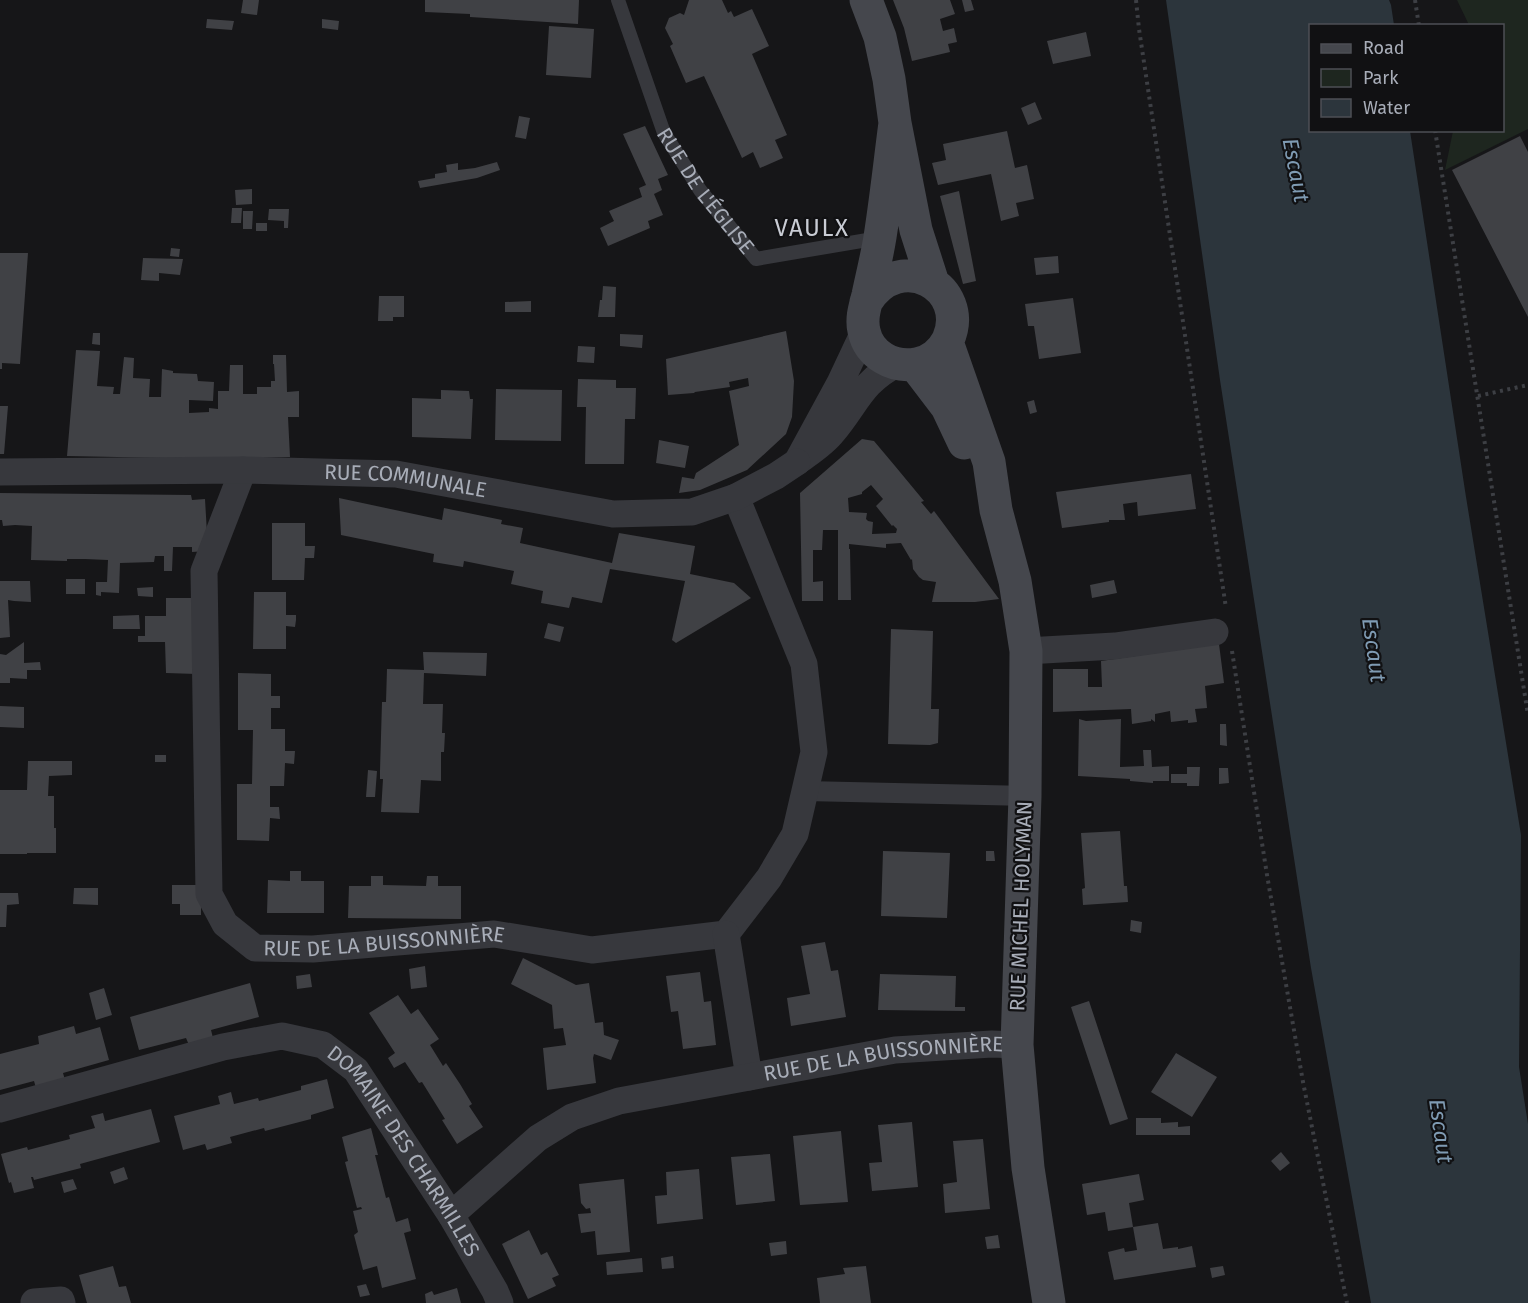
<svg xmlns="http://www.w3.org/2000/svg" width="1528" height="1303" font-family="'Fira Sans',sans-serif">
<rect width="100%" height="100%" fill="#161618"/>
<path fill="#1e261f" d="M1457 0H1528V129L1445 170 1453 131 1502 130V26L1469 25Z"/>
<path fill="#2c353c" d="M1166 0H1389L1391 5 1394 25 1310 26V130L1410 131 1466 497 1521 835 1519 1067 1528 1124V1303H1371L1311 968 1220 380Z"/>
<path fill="#404145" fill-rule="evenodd" d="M243 0H259L257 15 241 13Z
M425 0H579L578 24 470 17V14L425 12Z
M689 0H722L728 13 731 11 734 17 752 9 769 46 752 54 787 135 775 140 783 158 760 168 753 152 742 158 704 76 686 83 670 46 673 44 665 28 669 18 680 13 684 15Z
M893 0H950L955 14 940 19 943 31 954 28 957 42 948 44 950 52 912 61 904 28Z
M962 0H971L974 10 965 12Z
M207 19 234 21 232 30 206 28Z
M322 19 339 21 338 30 322 28Z
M549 26 594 29 591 78 546 75Z
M1086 32 1091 56 1053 64 1047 41Z
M1035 102 1042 119 1028 125 1021 108Z
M519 116 530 118 526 139 515 137Z
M645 126 668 175 658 179 662 190 654 194 663 215 648 221 650 228 608 246 600 228 614 221 609 211 642 197 639 188 646 185 623 134Z
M1007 131 1015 168 1027 165 1034 199 1016 203 1019 216 1001 221 991 174 938 185 932 163 946 160 943 144Z
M1520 136 1528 152V317L1452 170Z
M497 162 500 170 477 178 420 188 418 181 435 178V174L447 172 446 165 458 163V170L475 168Z
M252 189V204L236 205 235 190Z
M959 191 976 281 963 284 940 196Z
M232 208H242L241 223H231Z
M269 209H289L288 228H284V221L268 220Z
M243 211H253L252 229H243Z
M256 223H267V231H256Z
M171 248 180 249 179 257 170 256Z
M0 253H28L20 364 2 363V369H0Z
M1058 256 1059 273 1036 275 1034 258Z
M143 258 183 259 180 275 159 273V281L141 280Z
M603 286 616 287 615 317H598L600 300H602Z
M379 296H404V317H393V321H378Z
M1073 298 1081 353 1039 359 1034 326H1028L1025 304Z
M531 301V312H505V302Z
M786 331 794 381 792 417 786 434 747 470 700 490 679 493 682 477 694 479 696 473 739 445 729 391 749 386 748 378 729 382 730 387 695 392 694 393 668 395 666 359Z
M93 333H100V345L92 344Z
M620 334 643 335 642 348 620 346Z
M578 346 595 347 594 363 577 362Z
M76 350 100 351 97 386 114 387 113 394H120L124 357 134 358 133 378 150 379 149 397H161L162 369 173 371V373L197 374 198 381 214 382 213 401 189 400V413L209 412V408L218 409V391H229L230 365H243V394H257V387H271V381H275L274 364H273V355H286L287 392 299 391V417H288L290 457 166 458 67 456Z
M578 379 616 380V388H636L635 419H625L624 464H585L586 407H577Z
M496 389 562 390 561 441 495 440Z
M441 390 469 391 470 399H473L471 439 412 437V398L441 399Z
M1034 400 1037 412 1030 414 1027 402Z
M0 406H8L4 454H0Z
M862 439 874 441 895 466 924 501 921 502 931 514 934 511 940 519 999 599 975 602H932L936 582 923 580 919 577 913 569 912 559 911 560 901 543 886 544V548L849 544V549H850L851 600H838V530H823L822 550H813V582L823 581V601H802L800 493ZM871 485 883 499 876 506 892 526 893 525 897 529 896 533 872 534 873 522 868 521 866 519 867 513 849 512 848 498 862 494V492Z
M659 440 689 446 685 468 656 463Z
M1191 474 1196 509 1138 516 1137 502 1123 504 1125 520H1109V522L1062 528 1056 492Z
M0 493 191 495 192 500 205 499 208 551 192 552V547H173L172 571H164V556H155L154 562 120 563 119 593 101 592V596L96 595V582H107L108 560 85 559H67V561L31 560 32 526 15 525 3 526 2 520H0Z
M339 498 442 520 444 508 502 520 501 524 523 528 520 543 612 563 619 533 695 546 690 574 734 583 751 598 676 643 672 640 685 581 610 569 602 603 572 597 569 608 541 603 543 591 511 584 514 571 464 561 463 567 433 562 434 554 341 535Z
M272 523H305V546H315L314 558H305L304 580H272Z
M66 579H85V594H66Z
M1114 580 1117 593 1092 598 1090 585Z
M0 581H30L31 602 14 601 8 600 10 637 0 638Z
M153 587V597L138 596 137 588Z
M254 592H286V615H296V620L295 627 286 626V649H253Z
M166 598H195L197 674 166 673 165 642H138V636H145V616H166Z
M139 615 140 629H113V616Z
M548 623 564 627 560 642 544 638Z
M891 629 933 631 931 709H939L938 743 930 745 888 744Z
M24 642V663L40 662 41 670H27V679L10 678V683H0V654L6 655Z
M1219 644 1224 683 1205 686 1207 708 1195 709 1197 722 1188 723V720L1171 722 1170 711 1155 714V722L1151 719V721L1132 724 1131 709 1053 712V669H1088V687H1102L1101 661Z
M423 652 487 653 486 676 424 673 423 704H443L442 733H445L444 752H441V781L421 780 419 813 381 812 383 779H380V771L382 702H386L387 669 424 670Z
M238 673 271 674V696H280V708H271V729H285V751H295L294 764 285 763 284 786H270V807H279L280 819 270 818 269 841 237 840V784H252L253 730H238Z
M0 706 24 707V728L0 727Z
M1079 719 1086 721 1121 719 1120 767 1144 766 1143 750H1151L1152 767 1169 766V781H1153V783L1130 781V779L1078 776Z
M1220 724H1226L1227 746 1220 745Z
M155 755H166V762H155Z
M28 761H72V775L49 776 48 796H54V828H56V853H27V854H0V790H27Z
M1187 767H1200L1199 786H1187V783H1171V774H1187Z
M1219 768H1228L1229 783 1219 784Z
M368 770 377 771 375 797H366Z
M1120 831 1124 886H1127L1128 902 1083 905 1082 889 1085 888 1081 833Z
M883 851 950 853 947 918 881 916Z
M986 851H994L995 861H986Z
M290 871H301V881H324V913H267L268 880 290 881Z
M371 876H383V885L426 886 427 876H438V886H461V919L348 918 349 886H371Z
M172 885H201V915H180V904H172Z
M74 888H98V905L73 904Z
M0 893H18L19 904 7 905 6 927H0Z
M1131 920 1142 922 1141 933 1130 931Z
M825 942 831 971 838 970 846 1017 791 1026 787 998 810 994 801 946Z
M523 958 576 985 589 983 595 1023 603 1022 604 1035 619 1040 611 1060 594 1054 593 1058 596 1083 547 1090 543 1048 566 1045 563 1028 554 1029 552 1005 511 984Z
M425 966 427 987 411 989 409 969Z
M700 972 704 1002 711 1001 716 1045 683 1049 678 1011 671 1012 666 976Z
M310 974 312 987 297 989 296 976Z
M880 974 956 976 955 1007H965V1011L878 1010Z
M250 983 259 1017 211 1030 213 1038 189 1045 186 1038 139 1050 130 1017Z
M104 988 112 1015 96 1020 89 993Z
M398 995 411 1014 418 1009 439 1039 430 1045 443 1066 446 1063 460 1084 472 1104 469 1106 483 1127 457 1144 442 1120 445 1119 422 1082 419 1083 405 1062 394 1068 388 1058 395 1053 369 1013Z
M1089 1001 1128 1119 1110 1125 1071 1007Z
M74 1026 76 1034 100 1027 109 1060 63 1073 65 1080 36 1088 34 1081 0 1090V1054L39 1044 38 1036Z
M1176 1053 1217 1077 1192 1117 1151 1092Z
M327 1079 334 1108 311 1115V1119L265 1131 264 1128 230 1137 232 1143 207 1150 205 1144 183 1150 174 1116 220 1104 218 1096 231 1092 234 1104 258 1098 259 1101 301 1090V1086Z
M151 1109 160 1142 80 1164 81 1168 34 1180 33 1177H31L34 1188 14 1193 11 1182 9 1183 1 1154 27 1147 28 1150 70 1139 69 1135 95 1128 91 1116 103 1113 105 1121Z
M1136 1118H1161V1123L1178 1122V1127L1190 1126V1135H1136Z
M912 1122 918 1187 872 1191 869 1163 882 1162 878 1125Z
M371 1128 378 1155H375L386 1198 389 1197 396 1222 408 1218 411 1231 404 1233 416 1279 382 1288 377 1266 363 1270 354 1235 358 1232 353 1211 362 1209 361 1207 357 1208 345 1162 348 1161 342 1137Z
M841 1131 848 1202 800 1205 793 1136Z
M983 1139 990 1209 945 1213 943 1184 957 1182 953 1141Z
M1281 1152 1290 1163 1280 1171 1271 1161Z
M770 1154 775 1201 736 1205 731 1157Z
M124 1167 128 1179 114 1184 110 1172Z
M699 1169 703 1219 657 1224 655 1196 667 1195 666 1172Z
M1139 1174 1144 1200 1129 1203 1133 1227 1108 1231 1105 1212 1087 1215 1082 1184Z
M73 1179 77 1189 64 1193 61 1182Z
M624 1179 630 1252 597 1255 595 1231 581 1233 578 1214 591 1213 590 1208 586 1209 581 1203 579 1184Z
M1158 1223 1163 1249 1178 1247V1249L1192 1246 1196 1267 1114 1280 1108 1252 1124 1248 1125 1252 1137 1250 1133 1227Z
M529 1230 541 1255 547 1252 559 1275 552 1278 556 1286 528 1299 502 1244Z
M998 1235 1000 1248 987 1249 985 1237Z
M786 1241 787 1254 771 1256 769 1243Z
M673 1256 674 1268 662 1269 661 1258Z
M642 1258 643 1272 607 1275 606 1262Z
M113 1266 119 1287 126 1286 131 1303H87L79 1275Z
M866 1266 871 1303H820L817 1278 845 1274 843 1268Z
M1223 1266 1225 1275 1212 1278 1210 1268Z
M366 1284 370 1295 360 1297 357 1286Z
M457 1288 461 1303H426L425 1294 432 1291 434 1295Z"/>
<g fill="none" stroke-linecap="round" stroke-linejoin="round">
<path stroke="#3d3f44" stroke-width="4" stroke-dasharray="3 4.5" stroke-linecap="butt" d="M1136 0 1139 29 1226 608
M1415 0 1419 26
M1435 130 1528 715
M1478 396 1528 385
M1232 651 1267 875 1303 1082 1347 1303"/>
<path stroke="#37383d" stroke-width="14" id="s1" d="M618 0 664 133 700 190 756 259 879 238"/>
<path stroke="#37383d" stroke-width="20" d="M805 791 1025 796"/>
<g stroke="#37383d" stroke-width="27">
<path d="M864 332 840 383 797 462C809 453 824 444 833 432 856 405 862 381 897 364"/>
<path id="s2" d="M243 470 204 571 209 894 225 924 255 948 313 949 494 934 592 950 726 934 769 878 795 834 814 752 804 664 736 497"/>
<path id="s3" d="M0 472 243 470 396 474 613 514 692 512 736 497 776 476 797 462"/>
<path d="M1026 651 1115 646 1215 632"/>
<path d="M726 934 749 1077"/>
<path id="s4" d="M0 1109 223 1047 282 1036 323 1045 356 1070 451 1215 495 1291 500 1303"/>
<path id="s5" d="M451 1215 538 1138 572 1117 619 1101 895 1050 992 1044 1017 1045"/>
<path d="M34 1302 61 1300 62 1303"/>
</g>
<path stroke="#45474d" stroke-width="33" d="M866 0 880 37 889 79 895 123 916 230 933 283
M866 302C900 247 971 288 948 340 942 352 930 362 916 364 893 368 869 355 864 331 861 318 865 307 868 295 872 276 877 256 880 237 886 199 890 161 895 123
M947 342 989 462 996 510 1015 581 1026 651 1025 796 1017 1045 1028 1168 1049 1303
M915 365 947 407 964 443"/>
</g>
<g text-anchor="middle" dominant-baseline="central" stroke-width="4.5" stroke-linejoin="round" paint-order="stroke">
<g font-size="21" fill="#a8adb8" stroke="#111113">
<text stroke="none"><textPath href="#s1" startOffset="212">RUE DE L'ÉGLISE</textPath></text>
<text stroke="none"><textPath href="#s3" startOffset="406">RUE COMMUNALE</textPath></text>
<text transform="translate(1021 906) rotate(-88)">RUE MICHEL HOLYMAN</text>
<text stroke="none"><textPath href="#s2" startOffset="633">RUE DE LA BUISSONNIÈRE</textPath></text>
<text stroke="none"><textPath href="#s5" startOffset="474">RUE DE LA BUISSONNIÈRE</textPath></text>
<text stroke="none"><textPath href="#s4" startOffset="468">DOMAINE DES CHARMILLES</textPath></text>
</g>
<g font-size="22" font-style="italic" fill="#7f9bb3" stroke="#111113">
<text transform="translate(1296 170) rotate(79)">Escaut</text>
<text transform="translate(1374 650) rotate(82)">Escaut</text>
<text transform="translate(1441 1131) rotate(82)">Escaut</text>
</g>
<g font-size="24" letter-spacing="1.5" fill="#c9ccd4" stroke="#111113">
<text x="812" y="228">VAULX</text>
</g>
</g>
<rect x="1309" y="24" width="195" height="108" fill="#111113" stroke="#4d4f55" stroke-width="1.5"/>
<rect x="1321" y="44" width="30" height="9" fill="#45474d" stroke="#4d4f55" stroke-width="1.5"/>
<text x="1363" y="54" font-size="18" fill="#a8adb8">Road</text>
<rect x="1321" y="69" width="30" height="18" fill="#1e261f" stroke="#4d4f55" stroke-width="1.5"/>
<text x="1363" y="84" font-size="18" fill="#a8adb8">Park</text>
<rect x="1321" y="99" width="30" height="18" fill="#2c353c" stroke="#4d4f55" stroke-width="1.5"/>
<text x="1363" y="114" font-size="18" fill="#a8adb8">Water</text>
</svg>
